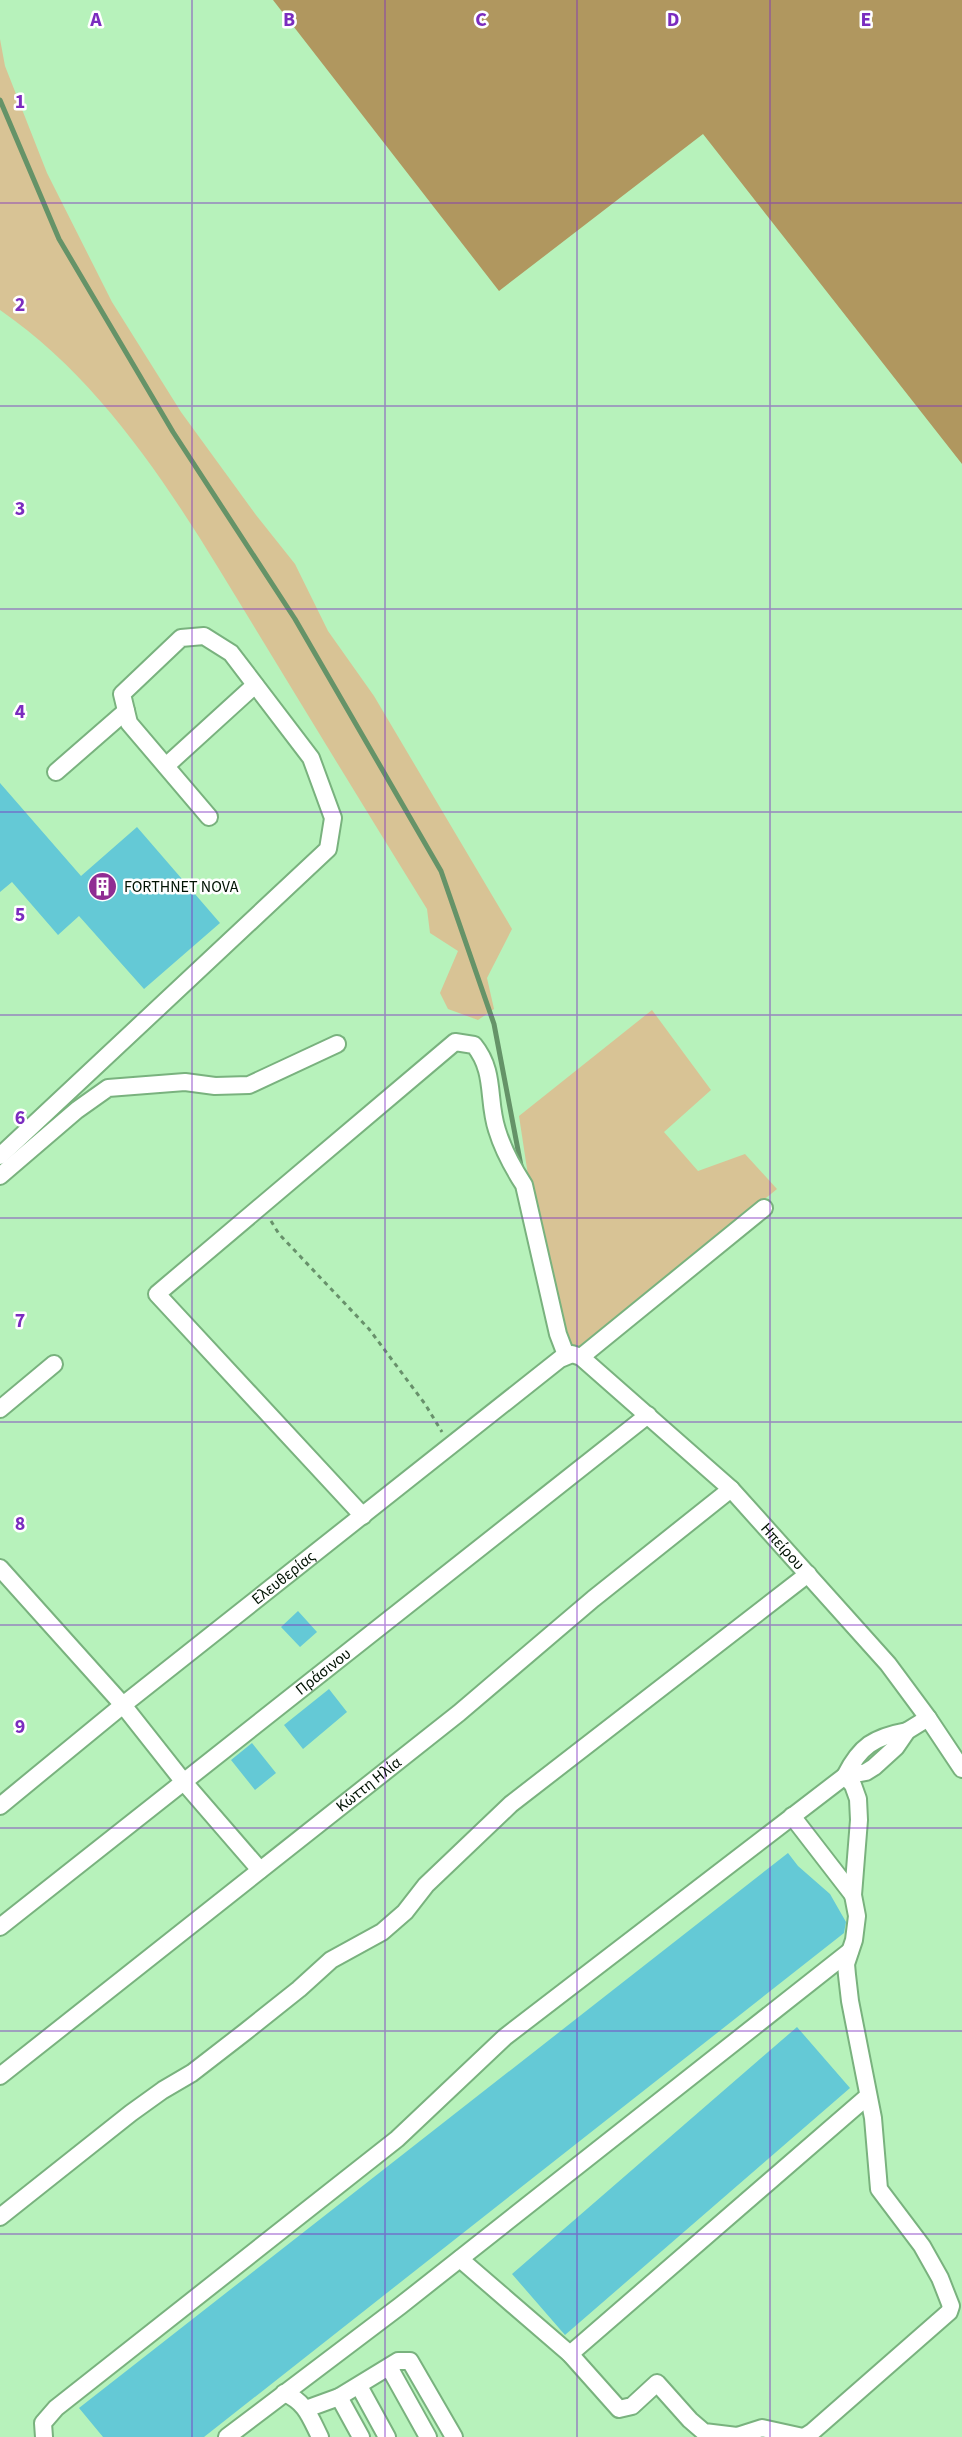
<svg xmlns="http://www.w3.org/2000/svg" width="962" height="2437" font-family="'Source Sans 3',sans-serif">
<rect width="100%" height="100%" fill="#b7f2bb"/>
<path fill="#d8c395" d="M0 39 5 66 47 173 112 302 181 412 256 515 295 564 328 631 374 696 512 929 487 978 494 1009 478 1020 448 1009 440 993 458 951 430 933 427 909C371 819 316 728 261 638 189 520 116 390 0 310Z
M652 1010 711 1090 664 1132 698 1171 745 1154 777 1189 582 1349 562 1341 529 1182 519 1116Z"/>
<path fill="#b0975f" d="M273 0H962V464L703 134 499 291Z"/>
<g fill="none" stroke-linecap="round" stroke-linejoin="round">
<path stroke="#659368" stroke-width="5" d="M0 100 59 239 173 432 295 619 441 871 494 1024 522 1171"/>
</g>
<path fill="#64c9d6" d="M0 783 81 876 137 827 220 923 144 989 79 916 58 935 12 882 0 892Z
M298 1611 317 1632 300 1647 281 1627Z
M329 1689 347 1712 303 1749 284 1725Z
M252 1743 276 1773 255 1790 231 1760Z
M788 1853 798 1866 830 1894 846 1922 844 1933 204 2437H103L79 2408Z
M797 2027 850 2088 565 2335 512 2274Z"/>
<g fill="none" stroke-linecap="round" stroke-linejoin="round">
<defs>
<g id="minor">
<path d="M166 766 255 685"/>
<path d="M56 772 126 711"/>
<path d="M0 1156 328 849 333 818 311 758 231 653 204 636 181 638 122 694 129 723 209 817"/>
<path d="M0 1176 77 1110 108 1088 185 1082 215 1086 249 1085 337 1044"/>
<path d="M581 1357 764 1208"/>
<path d="M0 1409 54 1364"/>
<path d="M363 1516 157 1294 455 1042 474 1045C496 1072 487 1100 497 1130 503 1150 513 1168 524 1185L558 1334 566 1355"/>
<path d="M0 1568 123 1705 183 1781 260 1870"/>
<path d="M845 1776C860 1746 874 1737 907 1731"/>
<path id="s1" d="M0 1806 123 1705 560 1359 572 1354 581 1357 731 1489 888 1664 928 1718 962 1769"/>
<path d="M792 1816 853 1895"/>
<path id="s2" d="M0 1927 648 1415"/>
<path id="s3" d="M0 2076 459 1713 593 1599 731 1489"/>
<path d="M0 2217 131 2113 163 2090 192 2073 245 2032 299 1989 331 1960 382 1932 405 1912 426 1885 511 1804 808 1574"/>
<path d="M460 2259 570 2354 619 2409 632 2406 657 2383 690 2420 704 2432 737 2436 762 2428 803 2437"/>
<path d="M570 2354 868 2096"/>
<path d="M389 2367 428 2437"/>
<path d="M359 2386 387 2437"/>
<path d="M284 2393C306 2402 310 2417 320 2437"/>
<path d="M339 2397 361 2437"/>
<path d="M306 2409 339 2397 398 2361H410L454 2437"/>
<path d="M44 2437 43 2423 56 2408 397 2139 505 2037 845 1776 866 1772 874 1767 896 1747 907 1731 928 1718"/>
<path d="M227 2437 400 2306 850 1951"/>
<path d="M804 2437 812 2432 949 2312 951 2306 940 2278 922 2246 879 2189 873 2118 850 2001 847 1975 846 1964 854 1940 857 1916 853 1895 859 1820 858 1799 853 1785 845 1776"/>
</g>
</defs>
<use href="#minor" stroke="#79b27e" stroke-width="20"/>
<path stroke="#68916b" stroke-width="3" stroke-dasharray="4.5 4.5" stroke-linecap="butt" d="M271 1221 279 1234 369 1329 425 1404 442 1432"/>
<use href="#minor" stroke="#fff" stroke-width="16"/>
</g>
<path fill="none" stroke="#7b2cbf" stroke-width="1.5" stroke-opacity="0.55" d="M192 0V2437M385 0V2437M577 0V2437M770 0V2437M0 203H962M0 406H962M0 609H962M0 812H962M0 1015H962M0 1218H962M0 1422H962M0 1625H962M0 1828H962M0 2031H962M0 2234H962"/>
<defs>
<symbol id="building-disc" viewBox="-11 -11 22 22"><circle r="9.5" fill="#902d93" stroke="#fff"/><path d="M-4-6H4V6H1V3H-1V6H-4ZM-2.5-4.3h1.7v1.8h-1.7ZM.8-4.3h1.7v1.8H.8ZM-2.5-1h1.7V.8h-1.7ZM.8-1h1.7V.8H.8Z" fill="#fff"/></symbol>
</defs>
<g fill-rule="evenodd">
<use href="#building-disc" x="86" y="870" width="33" height="33"/>
</g>
<g text-anchor="middle" dominant-baseline="central" stroke-width="5" stroke-linejoin="round" paint-order="stroke">
<g font-size="16" fill="#001202" stroke="#fff" text-anchor="start">
<text x="124" y="887">FORTHNET NOVA</text>
</g>
<g font-size="16" fill="#001202" stroke="#fff">
<text stroke="none"><textPath href="#s1" startOffset="1016">Ηπείρου</textPath></text>
<text stroke="none"><textPath href="#s1" startOffset="364">Ελευθερίας</textPath></text>
<text stroke="none"><textPath href="#s2" startOffset="412">Πράσινου</textPath></text>
<text stroke="none"><textPath href="#s3" startOffset="470">Κώττη Ηλία</textPath></text>
</g>
</g>
<g font-size="20" text-anchor="middle" font-weight="bold" fill="#7b2cbf" stroke="#fff" stroke-width="5" stroke-linejoin="round" paint-order="stroke">
<text x="96" y="26">A</text>
<text x="289" y="26">B</text>
<text x="481" y="26">C</text>
<text x="673" y="26">D</text>
<text x="866" y="26">E</text>
<text x="20" y="108">1</text>
<text x="20" y="311">2</text>
<text x="20" y="515">3</text>
<text x="20" y="718">4</text>
<text x="20" y="921">5</text>
<text x="20" y="1124">6</text>
<text x="20" y="1327">7</text>
<text x="20" y="1530">8</text>
<text x="20" y="1733">9</text>
</g>
</svg>
